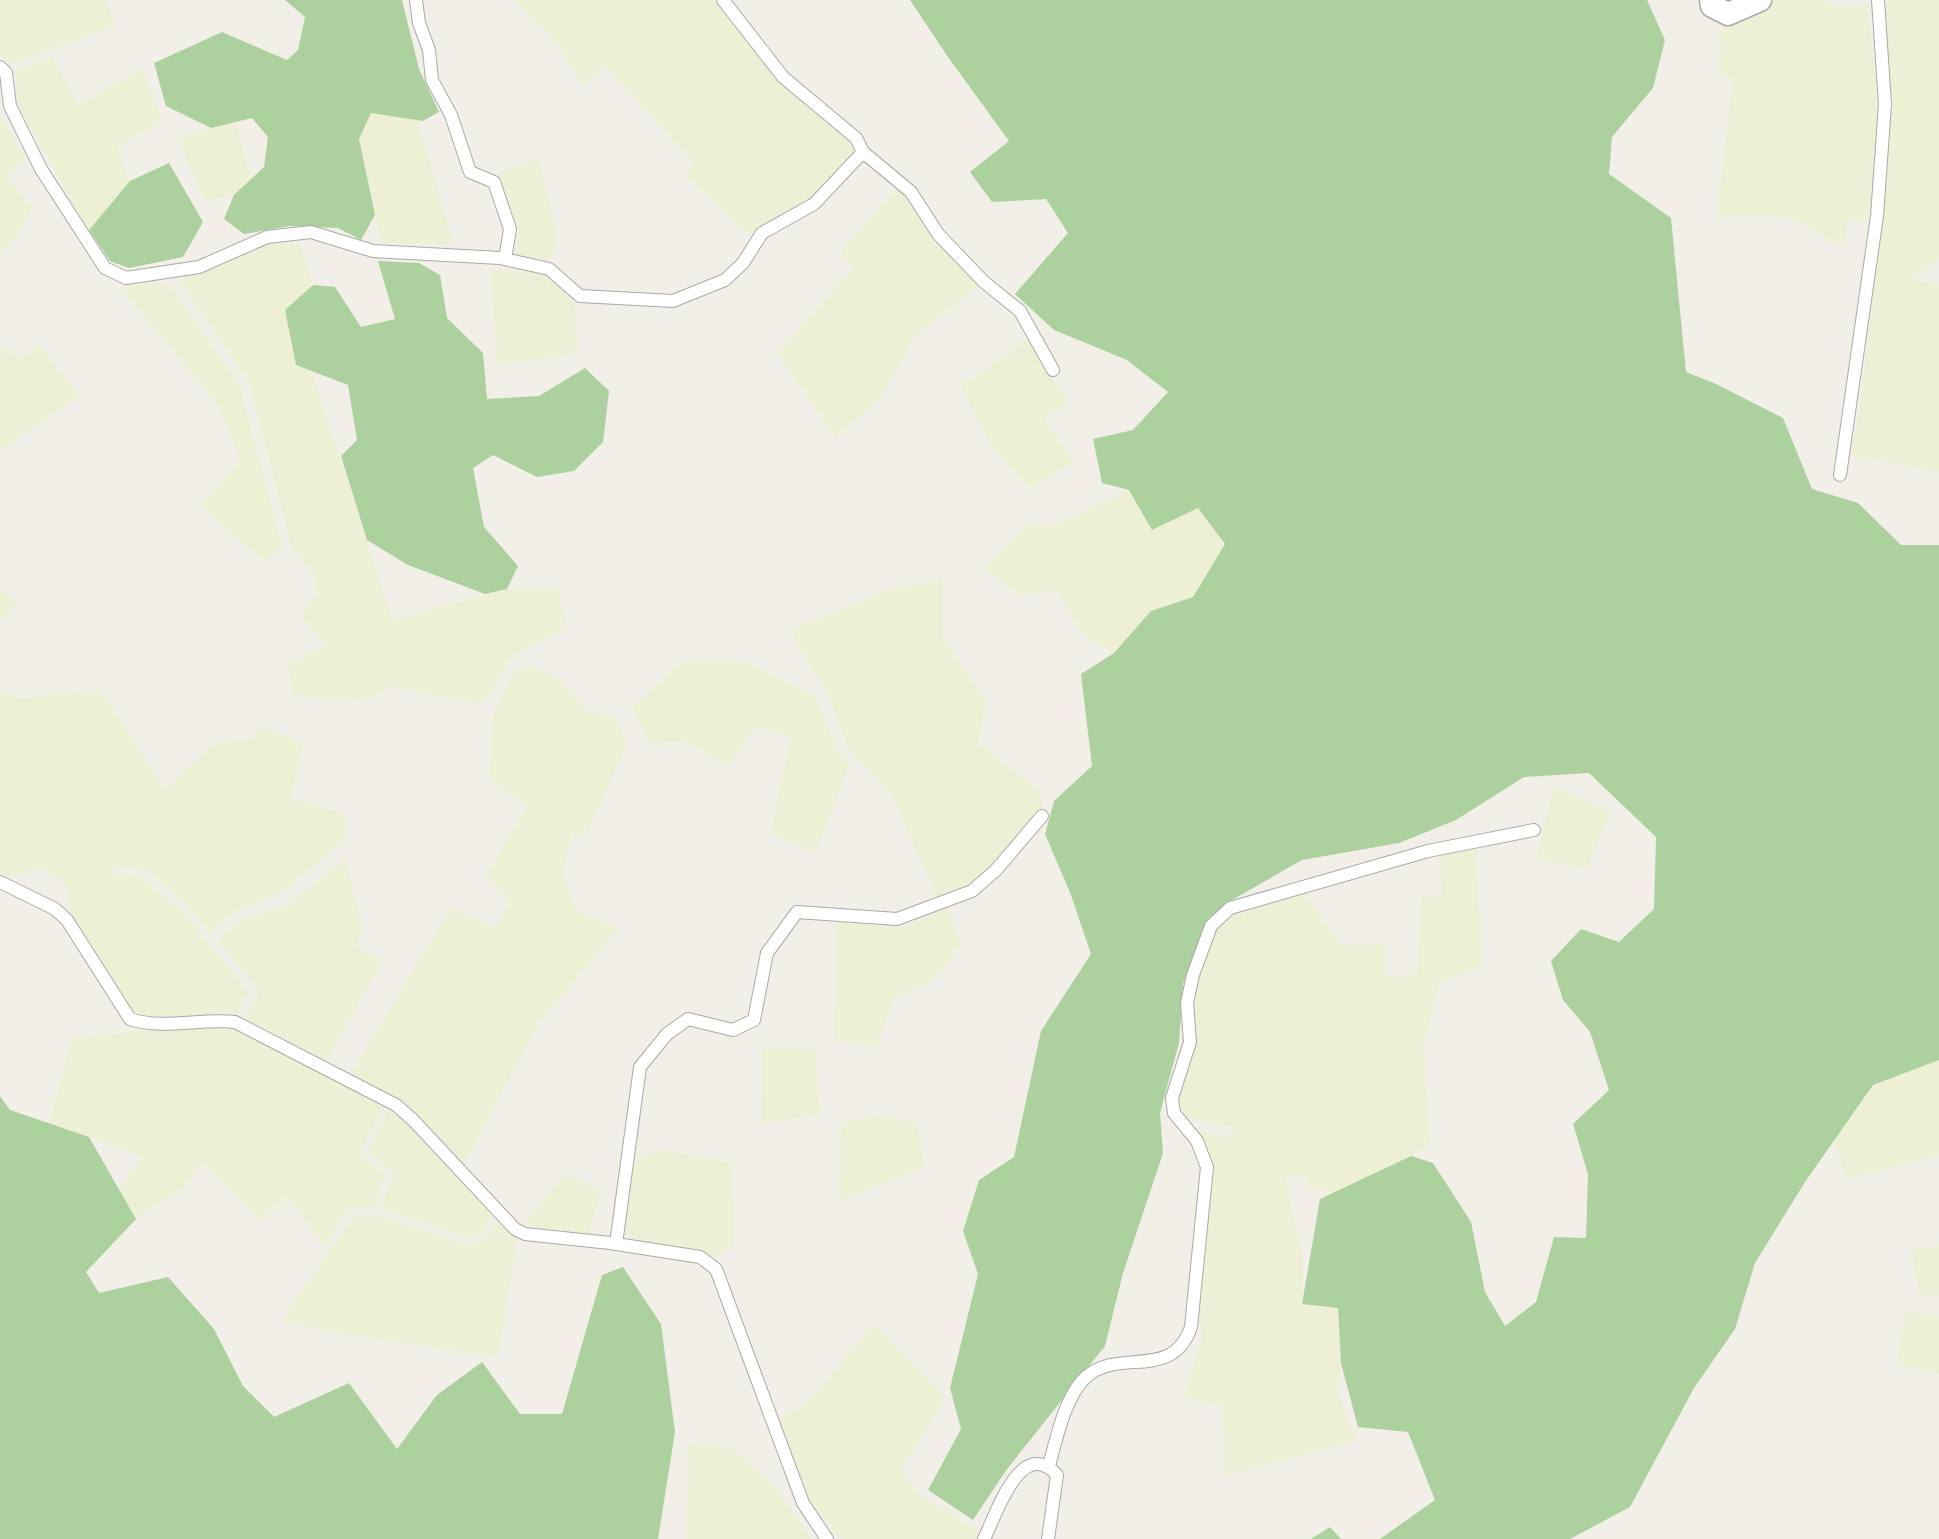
<svg xmlns="http://www.w3.org/2000/svg" width="1939" height="1539" font-family="Lato,sans-serif">
<rect width="100%" height="100%" fill="#f2efe9"/>
<path fill="#eef0d5" d="M0 0H106L116 26 9 65 0 54Z
M513 0H718L770 72 850 139 855 154 808 201 748 235 687 178 692 161 605 65 582 87 554 38Z
M1774 0H1827L1828 6 1868 5 1878 104 1875 159 1868 222 1848 221 1844 248 1789 217H1717L1732 78 1719 77 1721 27Z
M1884 0H1939V259L1911 278 1939 285V473L1851 455 1862 392 1893 105 1883 7Z
M53 57 78 105 143 68 163 122 117 147 130 181 89 230 17 105 16 70Z
M371 112 418 120 454 245 381 243 359 139Z
M0 114 25 158 6 177 33 207 16 237 0 255Z
M236 122 251 179 234 195 206 202 177 138Z
M539 159 558 236 550 260 513 255 519 231 498 172Z
M897 187 909 199 933 240 979 285 914 338 882 397 836 438 777 353 853 268 840 252Z
M300 242 313 285 286 310 296 365 312 371 392 619 507 589H558L567 626 511 658 492 693 478 704 391 687 370 701 293 696 288 666 325 646 300 614 316 594 314 575 291 547 249 382 179 280 264 244Z
M490 270 543 274 575 303 578 347 569 355 497 365Z
M159 278 173 289 240 385 282 546 265 563 201 506 240 460 218 405 120 288Z
M1028 339 1069 402 1044 419 1075 462 1030 489 992 449 960 386Z
M40 344 80 396 0 451V345L20 358Z
M1129 490 1152 529 1198 508 1225 544 1193 597 1151 611 1114 653 1081 634 1058 591 1020 596 983 568 1028 524 1052 526Z
M943 578V637L986 700 978 743 1040 789 1044 805 981 882 939 902 891 794 848 748 829 697 790 630 888 590Z
M0 588 17 602 0 622Z
M682 661 751 663 814 695 838 749 850 764 816 852 770 834 791 737 756 727 728 767 687 742 650 744 632 707Z
M529 665 556 676 589 712 615 715 627 744 587 835H571L563 872 577 911 619 928 538 1025 464 1164 410 1107 351 1073 451 907 494 928 509 902 486 874 528 805 489 779 493 715 514 672Z
M101 689 165 789 216 741 249 740 261 725 303 744 291 798 338 811 347 823 343 841 284 892 238 910 209 934 187 904 144 869 113 867V874L139 876 180 908 249 992 236 1014 146 1019 130 1012 71 912 66 885 41 867 12 878 0 873V692L24 698Z
M1553 786 1611 811 1587 869 1536 860Z
M1476 849 1482 968 1440 982 1424 1044 1430 1146 1336 1192 1309 1188 1306 1176 1285 1178 1303 1257 1302 1304 1338 1308 1341 1363 1337 1390 1357 1441 1225 1476 1222 1406 1184 1398 1202 1337 1197 1304 1211 1164 1196 1130 1232 1138 1233 1128 1187 1118 1178 1102 1194 1046 1191 1002 1215 928 1231 913 1304 891 1340 945H1384L1385 977 1417 974 1421 897 1442 894 1438 855Z
M345 858 363 927 357 947 383 960 327 1061 245 1019 259 993 218 940 238 921 286 906Z
M949 907 961 944 937 978 893 1000 877 1047 834 1041 836 920 899 928Z
M182 1026 240 1030 384 1105 360 1154 385 1174 375 1208H349L324 1246 287 1196 260 1221 202 1163 185 1188 136 1219 119 1190 142 1156 49 1124 72 1038Z
M816 1047 820 1115 761 1124 762 1048Z
M1939 1060V1155L1846 1180 1834 1141 1874 1085Z
M388 1110 408 1123 493 1215 482 1232 468 1238 381 1209 393 1172 367 1152Z
M874 1115 917 1122 925 1168 839 1201 841 1123Z
M663 1149 733 1163 734 1245 717 1257 631 1239 621 1230 630 1161Z
M565 1173 602 1191 588 1234 524 1225Z
M378 1215 466 1245 485 1239 498 1221 518 1238 498 1357 332 1333 282 1321 353 1216Z
M1939 1245V1296L1919 1295 1911 1250Z
M1905 1312 1939 1315V1375L1896 1365Z
M874 1324 946 1397 901 1471 919 1493 980 1532 977 1539H841L811 1502 778 1420 808 1401Z
M688 1443 733 1449 775 1485 812 1539H686Z"/>
<path fill="#add19e" d="M285 0H402L419 69 439 112 423 121 371 113 359 139 375 215 361 240 338 228 290 226 244 234 224 219 234 195 264 167 268 137 252 118 211 128 166 106 154 63 222 32 287 60 298 50 305 17Z
M910 0H1647L1665 40 1653 88 1612 137 1609 174 1671 218 1686 372 1716 384 1783 418 1812 489 1858 503 1901 545H1939V1060L1873 1085 1805 1182 1755 1263 1735 1329 1694 1388 1630 1507 1570 1539H1380L1435 1500 1408 1432 1358 1427 1341 1363 1338 1308 1302 1304 1320 1199 1411 1156 1433 1163 1471 1222 1485 1292 1505 1326 1536 1302 1554 1237 1586 1238 1588 1174 1573 1124 1609 1090 1590 1032 1563 1000 1551 961 1581 929 1619 942 1654 909 1656 837 1589 773 1524 777 1456 820 1399 843 1302 860 1232 900 1208 919 1183 984 1179 1043 1160 1113 1163 1153 1123 1273 1105 1346 1007 1469 973 1520 928 1490 961 1429 950 1388 978 1274 963 1231 979 1180 1014 1157 1041 1031 1091 954 1071 895 1045 834 1054 801 1092 766 1081 674 1114 653 1151 611 1193 597 1225 544 1198 508 1152 530 1129 490 1102 483 1093 439 1133 430 1168 392 1127 360 1054 330 1015 294 1068 233 1046 199 992 202 970 172 1009 141 948 57Z
M169 163 203 222 183 257 129 268 110 261 89 230 130 181Z
M378 261 419 263 440 275 447 318 483 353 487 399 539 396 585 368 609 391 603 442 574 471 537 477 493 455 473 468 484 527 518 566 507 589 485 594 408 565 367 540 341 456 357 440 348 385 296 365 285 310 313 285 335 287 361 327 395 319Z
M0 1096 10 1110 89 1137 136 1219 86 1272 99 1293 168 1277 214 1329 243 1386 274 1417 349 1383 397 1449 437 1395 482 1362 520 1414H562L602 1275 623 1267 661 1324 675 1432 658 1539H0Z
M1330 1527 1341 1539H1311Z"/>
<g fill="none" stroke-linecap="round" stroke-linejoin="round">
<defs>
<path id="service" d="M416 0 419 23 429 50 432 80 451 115 470 172 494 182 510 229 505 259
M723 0 783 77 856 138 863 152 911 192 938 234 984 282 1020 311 1053 370
M0 67 6 73 10 106 41 169 105 268 126 278 199 267 267 237 311 232 373 251 500 258 549 269 580 296 673 301 725 280 743 263 762 233 814 204 863 152
M1840 475 1877 216 1885 104 1878 0
M0 882 55 909 67 920 130 1019C162 1030 201 1018 235 1022L396 1105 413 1120 515 1229 525 1234 610 1243 700 1257 716 1269 803 1503 827 1539
M616 1244 640 1067 667 1034 688 1019 733 1030 754 1020 767 953 797 912 897 919 972 891 996 870 1042 816
M1049 1466C1056 1440 1065 1396 1086 1377 1120 1347 1172 1382 1191 1327L1207 1167 1197 1141 1174 1113 1172 1098 1190 1042 1187 1003 1193 975 1211 926 1230 908 1428 851 1534 830
M984 1539C996 1515 1021 1435 1057 1475L1048 1539"/>
<path id="minor" d="M1711 0 1712 6 1728 14 1760 0"/>
</defs>
<use href="#service" stroke="#a9a9a9" stroke-width="14"/>
<use href="#minor" stroke="#a9a9a9" stroke-width="25"/>
<use href="#service" stroke="#fff" stroke-width="12"/>
<use href="#minor" stroke="#fff" stroke-width="22"/>
</g>
</svg>
